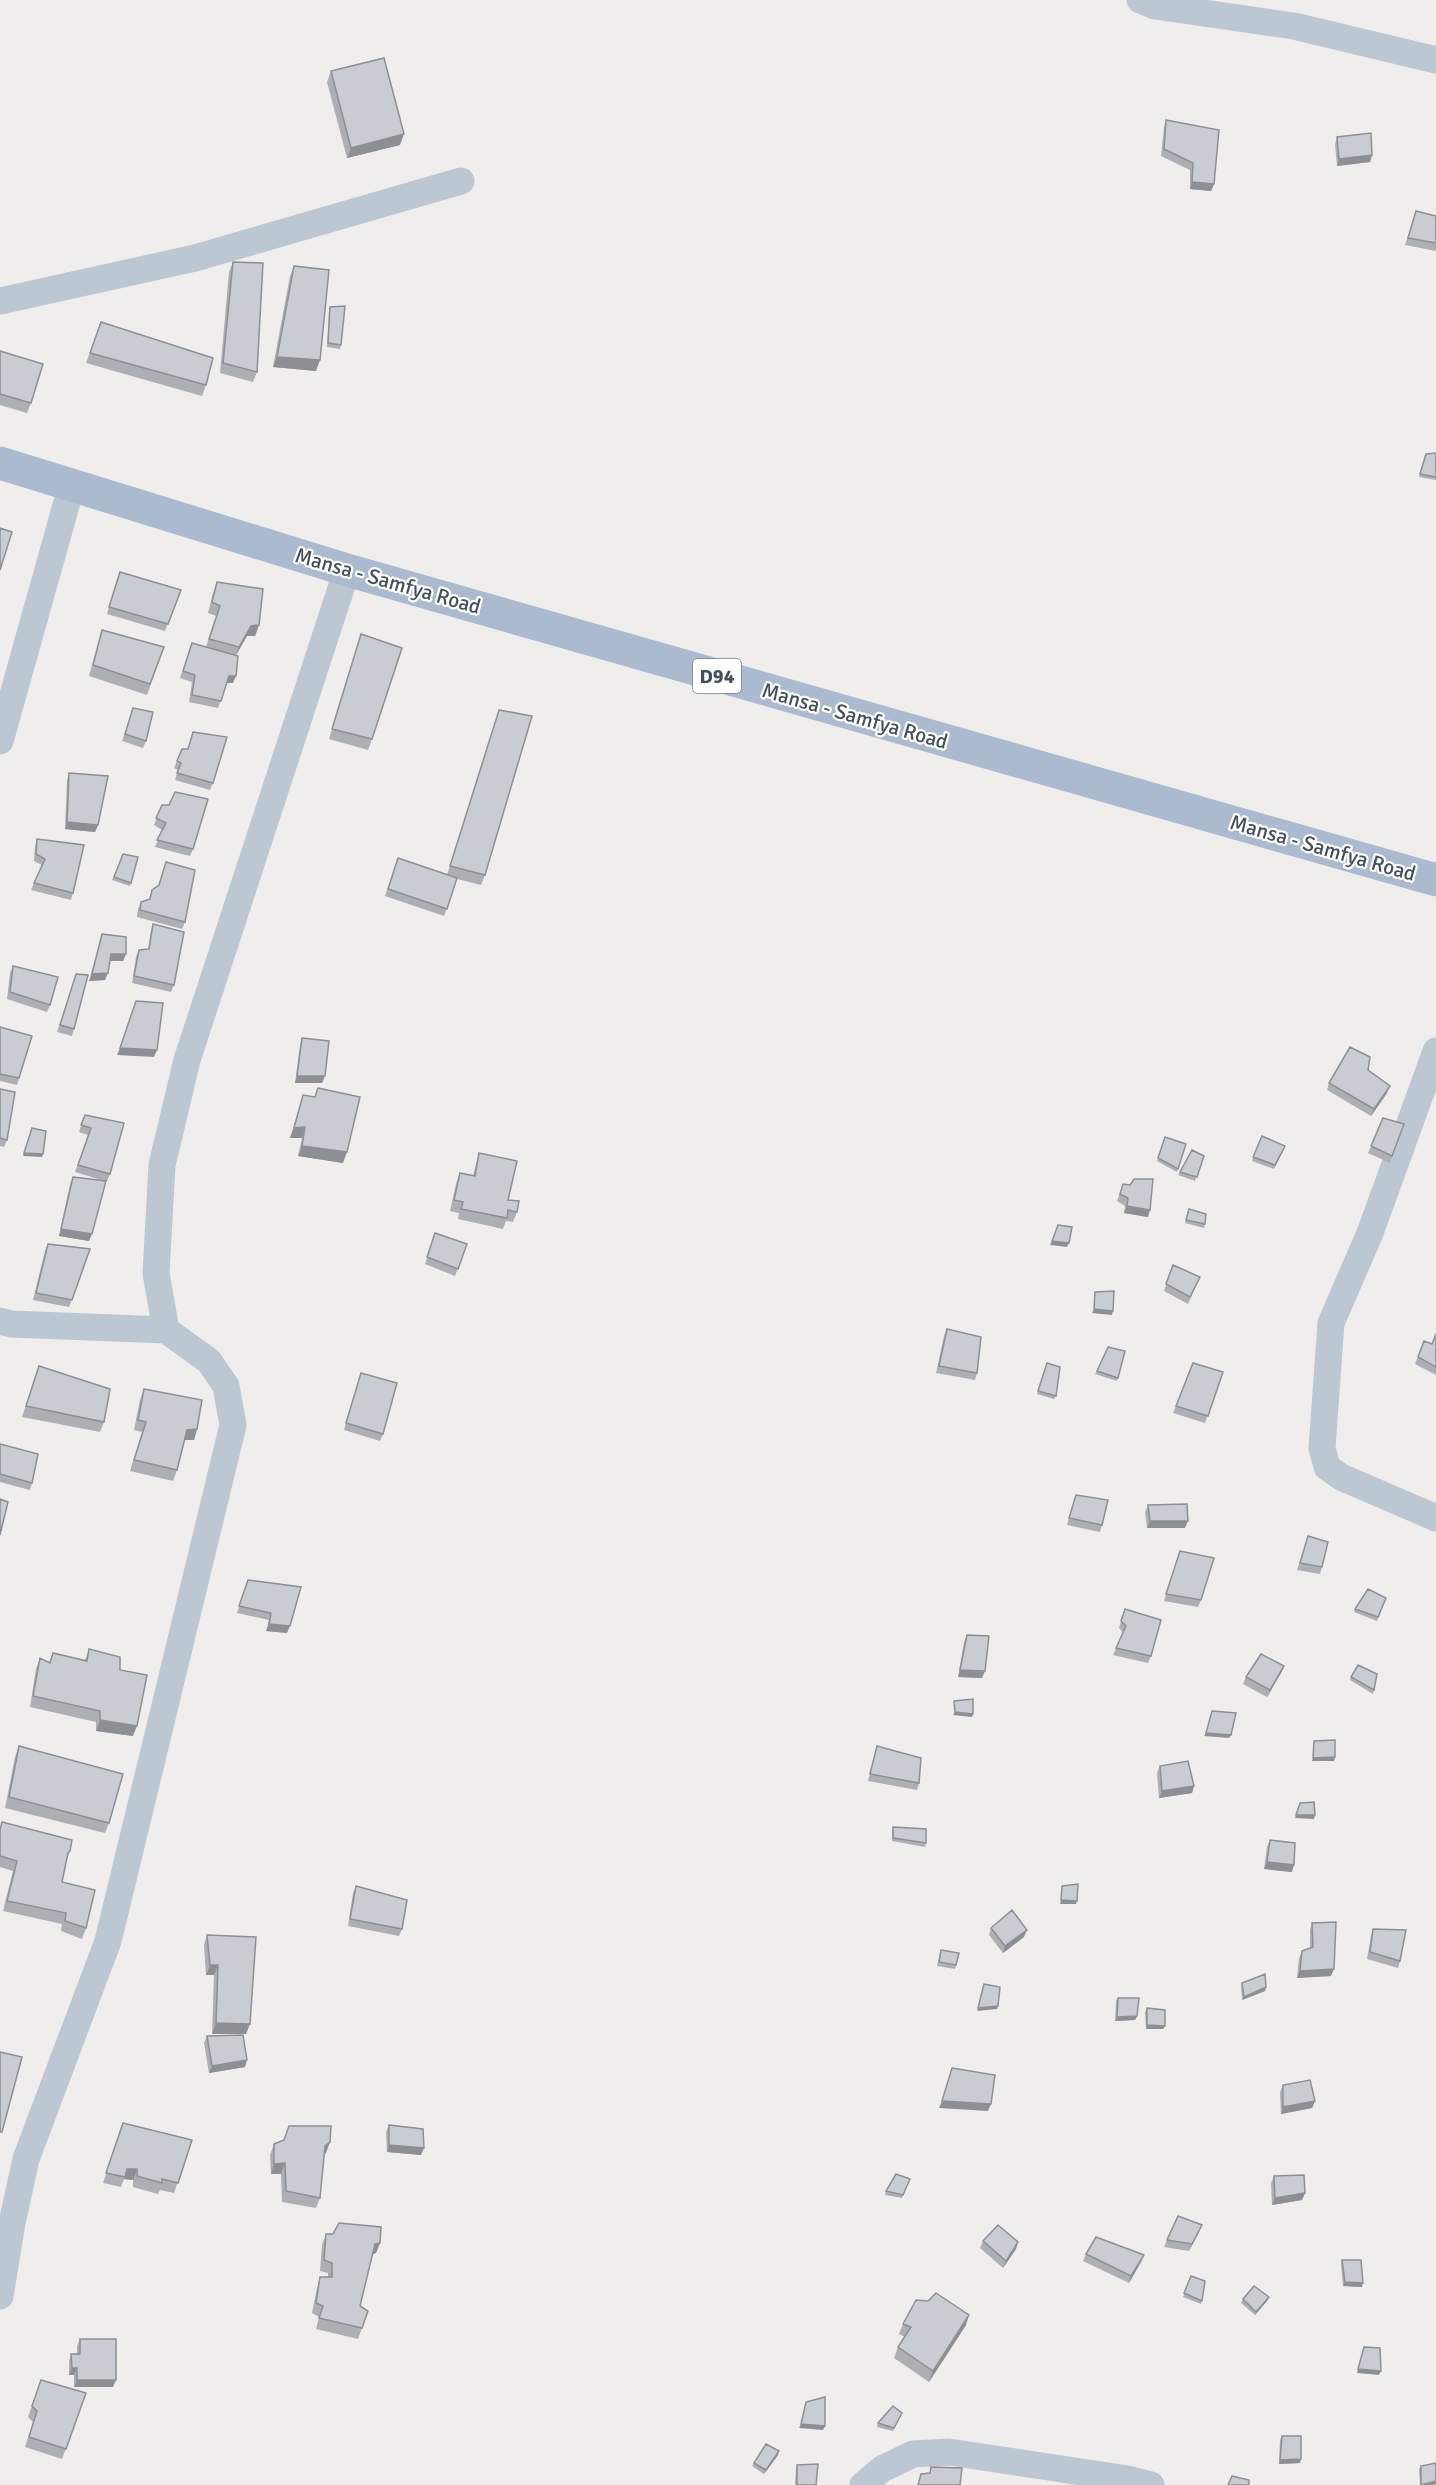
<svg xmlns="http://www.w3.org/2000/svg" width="1436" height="2485" font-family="Signika,sans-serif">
<rect width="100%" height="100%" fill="#f0eded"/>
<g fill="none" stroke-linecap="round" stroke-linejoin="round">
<path stroke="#bdc7d1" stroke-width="27" d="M1140 0 1155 6 1294 26 1436 60
M0 301 195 258 461 181
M0 741 72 484
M1436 1051 1370 1233 1331 1323 1322 1448 1327 1467 1341 1477 1436 1518
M0 1321 11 1324 166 1330 156 1273 162 1165 187 1060 347 570
M0 2296 12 2223 26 2159 108 1941 233 1425 226 1386 209 1361 166 1330
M863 2485 882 2469 913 2454 949 2452 1128 2479 1151 2485"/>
<path stroke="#abbace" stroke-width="33" d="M0 463 347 570 1436 880"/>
</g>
<path fill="#adafb5" d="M331 71 400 145 347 158 327 82Z
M1166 120 1214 184 1211 191 1190 189V170L1161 156 1164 127Z
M1337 137 1372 155 1370 162 1337 166 1335 144Z
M1416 211 1436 216V251L1405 245Z
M233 262 257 372 253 382 220 373 229 272Z
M294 266 316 371 273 367 290 276Z
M330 307 341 345 340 349 327 347 329 310Z
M101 322 206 385 202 396 86 363Z
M0 351 31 403 27 413 0 405Z
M1436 453V480L1419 477 1426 454Z
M117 579 181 590 165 631 107 614Z
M217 582 259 625 255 636H247L236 655 233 683H227L218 708 189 702 192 682 180 678 192 643 206 647 216 616 208 613 213 593Z
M102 630 164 647 147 695 89 676 99 640Z
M361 634 372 739 368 750 329 739Z
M133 708 146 741 143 748 122 741Z
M499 710 485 875 481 885 457 879 444 916 385 896 398 858 447 875Z
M193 732 213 783 210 790 175 780 178 770 174 768 177 761 188 749Z
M69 773 98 825 95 832 65 829 67 780Z
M162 805 193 849 190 856 155 847 162 830 154 825Z
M37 839 73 893 71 900 31 890 42 865 34 861 35 846Z
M123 854 138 857 130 886 112 880Z
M152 890 185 922 182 929 137 917 138 909 141 902 149 900Z
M153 924 174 985 171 992 132 983 136 957 139 950 148 949 151 931Z
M102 934 126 954 123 961H110L105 980 89 981Z
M13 966 50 1005 47 1012 7 999 10 973Z
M74 981V1029L72 1036 57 1032Z
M0 1027 32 1036 17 1085 0 1081Z
M302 1038 322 1083H295L300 1045Z
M1368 1070 1387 1093 1371 1116 1327 1090 1329 1083Z
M0 1089 7 1140 4 1147 0 1146Z
M303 1095 343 1163 298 1156 302 1138H290Z
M85 1115 110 1174 107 1181H106L89 1241 59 1236 70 1184 73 1177 105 1181 75 1172 88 1135 79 1132Z
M1404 1124 1390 1163 1368 1153 1371 1146Z
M1262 1136 1284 1149 1274 1169 1252 1161Z
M1165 1137 1186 1144 1177 1172 1157 1161Z
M479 1153 517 1212 513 1222 506 1221 503 1229 458 1219 459 1213 450 1211 456 1184 460 1173 473 1176 476 1164Z
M1204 1156 1195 1181 1178 1175 1180 1172Z
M1123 1184 1148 1217 1124 1213 1125 1206 1117 1201Z
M1189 1209 1205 1224 1204 1228 1185 1223Z
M435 1233 467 1244 455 1276 425 1264Z
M48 1244 90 1249 69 1307 33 1300 45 1251Z
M1173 1265 1200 1277 1188 1304 1164 1291Z
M947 1329 977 1373 975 1380 936 1373 944 1336Z
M1436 1334V1375L1415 1364 1424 1341 1432 1344Z
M1125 1351 1117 1381 1095 1374 1097 1371Z
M1047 1363 1056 1396 1054 1399 1037 1394Z
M1193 1363 1223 1372 1205 1423 1173 1413Z
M39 1366 104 1422 100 1432 22 1417Z
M359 1380 383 1434 380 1441 344 1430Z
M144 1389 197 1429 194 1440H185L177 1470 173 1481 130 1471 142 1432 134 1430 140 1400Z
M0 1444 32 1483 30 1490 0 1482Z
M1076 1495 1102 1525 1100 1532 1067 1525Z
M1148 1505 1185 1528H1147L1145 1512Z
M1308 1536 1322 1567 1320 1574 1297 1570Z
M1180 1551 1201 1600 1198 1607 1164 1601Z
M248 1580 287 1633 266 1631 269 1620 237 1613Z
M1386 1598 1377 1621 1354 1612 1355 1609Z
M1125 1609 1151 1656 1148 1663 1113 1655 1123 1633 1119 1628Z
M967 1635 982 1678 958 1677 964 1642Z
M89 1649 120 1670 133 1736 96 1731V1722L30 1707 36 1669 40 1658 49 1663 53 1653 85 1660Z
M1281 1673 1267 1697 1243 1684 1246 1677Z
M1351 1677 1374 1690 1373 1694 1350 1680Z
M19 1746 109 1823 105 1833 5 1808 15 1757Z
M877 1746 919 1783 917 1790 868 1781Z
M1160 1766 1194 1786 1192 1793 1159 1798 1157 1773Z
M2 1822 70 1851 66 1862 62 1882 86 1928 82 1939 61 1931 62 1924 3 1911 13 1871 0 1867V1827Z
M893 1827 926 1843 925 1847 892 1841V1831Z
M1270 1840 1292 1872 1264 1869 1267 1847Z
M356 1886 402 1929 399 1936 348 1926 353 1893Z
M1312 1923 1331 1976 1297 1978 1299 1958 1302 1951 1310 1948V1930Z
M991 1928 1024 1937 1003 1953 989 1935Z
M1373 1929 1400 1961 1398 1968 1367 1959 1371 1936Z
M207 1935 246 2034H212L214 1975H206L204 1945Z
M941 1950 959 1953 955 1969 937 1966Z
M1242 1983 1266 1987 1265 1991 1242 2000 1241 1986Z
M1118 1998 1137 2016 1135 2020 1115 2021 1116 2001Z
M1147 2008 1165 2026 1163 2029H1146L1145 2012Z
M207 2036 245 2067 209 2073 204 2043Z
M1283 2085 1315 2101 1312 2108 1281 2114 1280 2092Z
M123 2123 192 2140 174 2193 160 2190 158 2194 133 2187V2180L124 2179 121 2187 103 2183Z
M389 2125 421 2155 387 2152 386 2132Z
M274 2144 326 2153 324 2154 320 2198 316 2208 282 2202 281 2174H271L270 2155Z
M1274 2176 1305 2193 1302 2200 1272 2205 1271 2183Z
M910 2179 902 2198 885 2195 886 2191Z
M1199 2232 1189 2251 1164 2247 1167 2240Z
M326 2234 380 2243 376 2253 372 2254 360 2306 368 2311 358 2339 316 2329 319 2317 312 2313 317 2288 320 2277H328V2273L320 2271 322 2245Z
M983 2241 1018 2242 1016 2249 1003 2268 980 2248Z
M1086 2254 1144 2255 1141 2262 1129 2283 1083 2261Z
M1342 2260 1362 2287 1343 2286 1341 2264Z
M1191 2276 1202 2301 1201 2304 1183 2297Z
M1269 2297 1267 2301 1255 2315 1241 2303 1243 2299Z
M903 2324 966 2325 929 2382 894 2358 898 2347 905 2337 899 2334Z
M80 2339 113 2387H74V2375H69V2361L71 2354H77V2346Z
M41 2380 86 2393 62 2459 25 2447 33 2422 28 2417Z
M902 2413 893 2431 877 2427 878 2423Z
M1282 2436 1300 2463 1279 2464 1280 2440Z
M778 2455 764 2474 752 2466 754 2463Z
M797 2465 816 2485H795L796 2469Z
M1421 2466 1436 2484 1420 2485 1419 2469Z"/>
<path fill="#8d8f94" d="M404 134 400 145 347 158 351 148Z
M1372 155 1370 162 1337 166 1339 159Z
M1192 182 1214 184 1211 191 1190 189Z
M277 357 320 360 316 371 273 367Z
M259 625 255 636H247L235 657 239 647 251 626Z
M229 676H236L233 683H227Z
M67 822 98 825 95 832 65 829Z
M111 954H126L123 961H109Z
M108 973 105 980 89 981 92 974Z
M120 1048 157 1050 154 1057 117 1055Z
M297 1076H325L322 1083H295Z
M1390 1086 1387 1093 1371 1116 1374 1109Z
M305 1127 302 1138H290L294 1128Z
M302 1146 347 1152 343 1163 298 1156Z
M24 1153 43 1154 42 1157 23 1156Z
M1127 1206 1150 1210 1148 1217 1124 1213Z
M61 1229 92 1234 89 1241 59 1236Z
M1052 1241 1069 1243 1067 1247 1050 1245Z
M1094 1309 1113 1311 1112 1315 1092 1313Z
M197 1429 194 1440H183L187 1430Z
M1150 1521H1188L1185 1528H1147Z
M269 1624 290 1626 287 1633 266 1631Z
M1284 1666 1281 1673 1267 1697 1270 1690Z
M960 1670 985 1671 982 1678 958 1677Z
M955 1712 973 1714 972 1717 953 1715Z
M100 1720 137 1726 133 1736 96 1731Z
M1206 1733 1231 1735 1229 1738 1204 1736Z
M1335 1757 1334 1761H1312L1313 1758Z
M1194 1786 1192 1793 1159 1798 1162 1791Z
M1296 1815H1315L1314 1819 1295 1818Z
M1267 1862 1294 1865 1292 1872 1264 1869Z
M1061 1900 1077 1901 1076 1904H1060Z
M1027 1930 1024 1937 1003 1953 1005 1946Z
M210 1965H218L214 1975H206Z
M1334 1969 1331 1976 1297 1978 1300 1971Z
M1266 1987 1265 1991 1242 2000 1244 1997Z
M998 2006 997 2009 977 2011 978 2008Z
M1137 2016 1135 2020 1115 2021 1117 2017Z
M216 2023 250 2024 246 2034H212Z
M1147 2025 1165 2026 1163 2029H1146Z
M247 2060 245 2067 209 2073 212 2066Z
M942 2101 991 2104 988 2111 939 2108Z
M1315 2101 1312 2108 1281 2114 1283 2107Z
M330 2142 326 2153 321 2157 325 2146Z
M389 2145 424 2148 421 2155 387 2152Z
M285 2163 281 2174H271L274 2164Z
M127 2169H137L133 2180 124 2179Z
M1305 2193 1302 2200 1272 2205 1275 2198Z
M1202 2225 1199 2232 1189 2251 1192 2244Z
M1018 2242 1016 2249 1003 2268 1006 2261Z
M380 2243 376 2253 371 2255 375 2244Z
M1144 2255 1141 2262 1129 2283 1131 2276Z
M1345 2282 1363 2283 1362 2287 1343 2286Z
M1269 2297 1267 2301 1255 2315 1256 2312Z
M969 2315 966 2325 929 2382 933 2371Z
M72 2368H77L74 2375H69Z
M1358 2369 1381 2371 1379 2375 1357 2373Z
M77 2380H116L113 2387H74Z
M801 2424 825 2426 823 2430 799 2428Z
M779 2451 778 2455 764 2474 766 2470Z
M1301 2459 1300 2463 1279 2464 1280 2460Z
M1436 2481V2484L1434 2485H1422Z"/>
<path fill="#c9ccd3" stroke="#8d8f94" stroke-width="1.5" d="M384 58 404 134 351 148 331 71Z
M1166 120 1219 130 1214 184 1192 182 1193 163 1164 149Z
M1371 133 1372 155 1339 159 1337 137Z
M1416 211 1436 216V243L1408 238Z
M233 262 263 263 257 372 223 363Z
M294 266 329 270 320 360 277 357Z
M345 306 341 345 328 343 330 307Z
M101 322 213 358 206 385 90 353Z
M0 351 43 364 31 403 0 394Z
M1436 453V477L1420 474 1426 454Z
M0 528 12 532 0 570Z
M120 572 181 590 168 624 109 607Z
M217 582 263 589 259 625 251 626 239 647 209 639 220 606 212 602Z
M102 630 164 647 150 684 93 665Z
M361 634 402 648 372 739 332 729Z
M192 643 238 656 236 676H229L221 701 192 695 195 675 183 671Z
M133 708 153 712 146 741 125 734Z
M499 710 532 716 485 875 450 866Z
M193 732 227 737 213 783 177 773 181 763 177 761 182 749H188Z
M69 773 108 776 98 825 67 822Z
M175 792 208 799 193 849 157 840 166 823 156 818 162 805H169Z
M37 839 84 845 73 893 34 883 45 859 36 854Z
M123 854 138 857 131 883 114 877Z
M398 858 457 878 447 909 388 889Z
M166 862 195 870 185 922 140 910 141 902 150 899 152 890 159 885Z
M153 924 184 932 174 985 134 976 139 950 149 949Z
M102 934 126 937V954H111L108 973 92 974Z
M13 966 58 977 50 1005 10 992Z
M76 974 88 975 74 1029 60 1025Z
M136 1001 163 1003 157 1050 120 1048Z
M0 1027 32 1036 19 1078 0 1074Z
M302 1038 329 1041 325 1076H297Z
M1350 1047 1370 1057 1368 1070 1390 1086 1374 1109 1329 1083Z
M318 1088 360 1097 347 1152 302 1146 305 1127 294 1128 303 1095 315 1097Z
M0 1089 15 1092 7 1140 0 1138Z
M85 1115 124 1123 110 1174 78 1165 91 1128 81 1125Z
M1383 1118 1404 1124 1392 1156 1371 1146Z
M32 1128 46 1131 43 1154 24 1153Z
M1262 1136 1285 1146 1275 1165 1253 1157Z
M1165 1137 1186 1144 1178 1169 1158 1158Z
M1192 1150 1204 1156 1197 1177 1180 1172Z
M479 1153 517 1161 508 1200 519 1201 517 1212 508 1210 507 1218 461 1209 463 1202 454 1200 460 1173 475 1176Z
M73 1177 106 1181 92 1234 61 1229Z
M1134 1179H1153L1150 1210 1127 1206 1128 1198 1120 1194 1123 1184 1130 1185Z
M1189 1209 1206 1214 1205 1224 1186 1220Z
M1058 1225 1072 1227 1069 1243 1052 1241Z
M435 1233 467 1244 458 1269 427 1257Z
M48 1244 90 1249 72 1300 36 1293Z
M1173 1265 1200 1277 1190 1297 1166 1284Z
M1114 1291 1113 1311 1094 1309 1095 1292Z
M947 1329 981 1337 977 1373 939 1366Z
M1436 1334V1367L1418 1357 1424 1341 1432 1344Z
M1108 1347 1125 1351 1118 1378 1097 1371Z
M1047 1363 1060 1367 1056 1396 1038 1391Z
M1193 1363 1223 1372 1208 1416 1176 1406Z
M39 1366 110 1389 104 1422 26 1406Z
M361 1373 397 1383 383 1434 346 1423Z
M144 1389 202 1400 197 1429 187 1430 177 1470 134 1460 146 1422 138 1420Z
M0 1444 38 1454 32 1483 0 1474Z
M1076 1495 1108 1500 1102 1525 1069 1518Z
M0 1499 8 1502 0 1535Z
M1187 1504 1188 1521H1150L1148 1505Z
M1308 1536 1328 1542 1322 1567 1300 1563Z
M1180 1551 1214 1558 1201 1600 1166 1594Z
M248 1580 301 1587 290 1626 269 1624 271 1613 239 1606Z
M1368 1589 1386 1598 1378 1617 1355 1609Z
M1125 1609 1161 1620 1151 1656 1116 1648 1126 1626 1121 1621Z
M967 1635 989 1636 985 1671 960 1670Z
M89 1649 120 1657V1670L147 1675 137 1726 100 1720V1711L33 1696 40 1658 50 1663 53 1653 87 1661Z
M1261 1654 1284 1666 1270 1690 1246 1677Z
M1358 1665 1377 1674 1374 1690 1351 1677Z
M973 1699V1714L955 1712 954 1701Z
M1212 1711 1236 1713 1231 1735 1206 1733Z
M1335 1740V1757L1313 1758 1314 1741Z
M19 1746 123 1774 109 1823 9 1797Z
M877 1746 921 1758 919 1783 870 1774Z
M1188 1761 1194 1786 1162 1791 1160 1766Z
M1314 1802 1315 1815H1296L1300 1803Z
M2 1822 72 1840 70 1851 68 1853 62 1882 95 1890 86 1928 65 1921 66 1913 7 1901 17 1861 0 1856V1830Z
M893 1827 926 1829V1843L893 1838Z
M1270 1840 1295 1843 1294 1865 1267 1862Z
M1078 1884 1077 1901 1061 1900 1062 1886Z
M356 1886 407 1900 402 1929 350 1919Z
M1012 1910 1027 1930 1005 1946 991 1928Z
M1336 1922 1334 1969 1300 1971 1302 1951 1313 1947 1312 1923Z
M1373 1929 1406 1930 1400 1961 1370 1952Z
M207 1935 256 1937 250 2024 216 2023 218 1965H210Z
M941 1950 959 1953 956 1965 939 1962Z
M1265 1974 1266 1987 1244 1997 1242 1983Z
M984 1984 1000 1987 998 2006 978 2008Z
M1118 1998H1139L1137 2016 1117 2017Z
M1147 2008 1165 2010V2026L1147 2025Z
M243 2035 247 2060 212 2066 207 2036Z
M0 2052 22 2057 2 2132H0Z
M952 2068 995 2075 991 2104 942 2101Z
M1310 2080 1315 2101 1283 2107V2085Z
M123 2123 192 2140 178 2183 162 2179V2183L137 2176V2169H127L125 2177 106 2173Z
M389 2125 423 2129 424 2148 389 2145Z
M289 2126H331L330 2142 325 2146 320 2198 286 2191 285 2163 274 2164V2144L284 2140Z
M896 2174 910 2179 903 2195 886 2191Z
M1304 2175 1305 2193 1275 2198 1274 2176Z
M1178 2216 1202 2225 1192 2244 1167 2240Z
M339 2223 381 2227 380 2243 375 2244 360 2306 368 2311 362 2328 319 2318 323 2306 316 2303 320 2277H332V2263L324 2260 326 2234H333Z
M998 2225 1018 2242 1006 2261 983 2241Z
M1096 2237 1144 2255 1131 2276 1086 2254Z
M1342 2260H1361L1363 2283 1345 2282Z
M1191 2276 1205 2281 1202 2301 1184 2293Z
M1254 2286 1269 2297 1256 2312 1243 2299Z
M936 2293 969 2315 933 2371 898 2347 911 2327 903 2324 916 2300 928 2301Z
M80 2339H116V2380H77V2368H72L71 2354H80Z
M1364 2347 1380 2348 1381 2371 1358 2369Z
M41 2380 86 2393 66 2449 29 2437 37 2411 32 2406Z
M825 2397V2426L801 2424 806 2402Z
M893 2406 902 2413 894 2428 878 2423Z
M1282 2436H1301V2459L1280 2460Z
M766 2444 779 2451 766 2470 754 2463Z
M1436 2463V2481L1421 2485V2466Z
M818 2464 816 2485H797V2465Z
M931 2467 962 2468 960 2485H918L921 2474 930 2473Z
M1232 2476 1249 2480V2485H1228Z"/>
<g text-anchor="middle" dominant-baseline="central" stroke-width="4.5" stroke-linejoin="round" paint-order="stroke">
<rect fill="#fff" stroke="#7c848d" stroke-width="1.5" x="693" y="659" width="48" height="34" rx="4.5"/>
<g font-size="20" font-weight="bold" fill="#444f5c">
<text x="717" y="676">D94</text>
</g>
<g font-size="21" fill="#444f5c" stroke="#fff">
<text transform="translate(388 581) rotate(16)">Mansa - Samfya Road</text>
<text transform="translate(855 716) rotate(16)">Mansa - Samfya Road</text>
<text transform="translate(1323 848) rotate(16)">Mansa - Samfya Road</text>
</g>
</g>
</svg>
